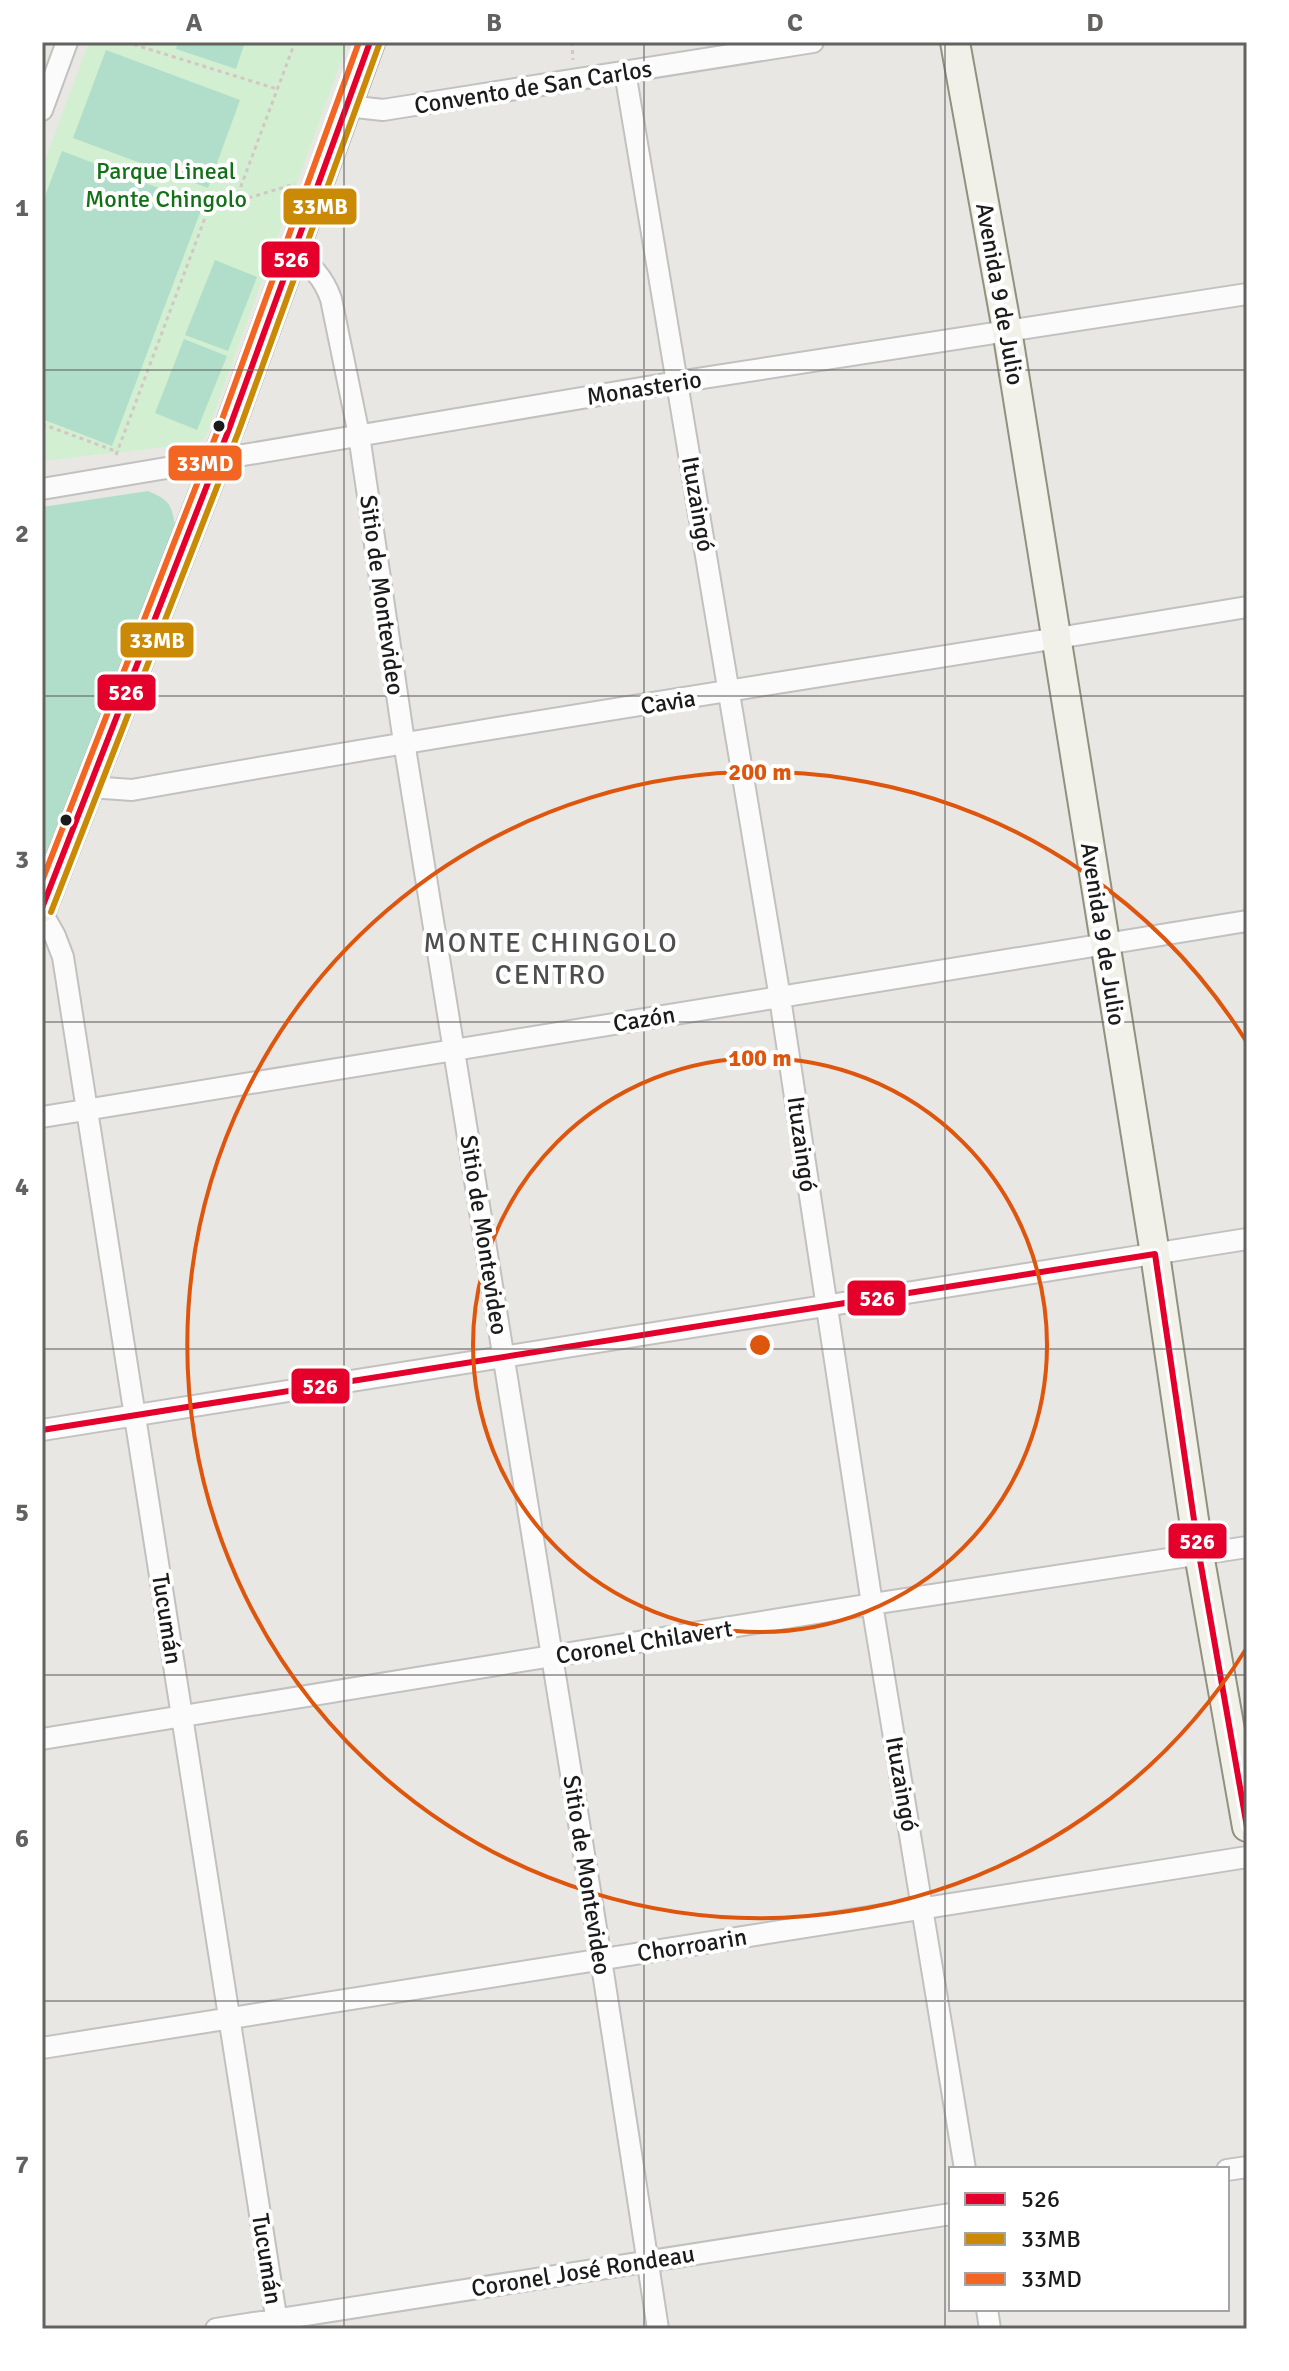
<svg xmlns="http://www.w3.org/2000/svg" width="1289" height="2371" font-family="Signika,sans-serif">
<rect width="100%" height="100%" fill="#e9e7e4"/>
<path fill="#d2efd1" d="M89 42H348L207 433 202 441 184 445 42 461V168Z"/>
<path fill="#b1deca" d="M178 42H245L236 69 176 49Z
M106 50 240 100 208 188 73 138Z
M62 151 203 205 112 446 42 419V204Z
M215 260 257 277 228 351 185 335Z
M184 339 227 356 197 430 155 413Z
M148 491C168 500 171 502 175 525L42 867V507Z"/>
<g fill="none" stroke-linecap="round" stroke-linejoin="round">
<defs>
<path id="street" d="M625 72 780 998 872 1604 965 2169
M347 106 383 110 813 42
M42 110 67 42
M293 251C311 266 323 276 331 299L359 435 404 742 601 1959 658 2329
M42 489 677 382 1247 294
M90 787 132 790C503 724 875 669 1247 607
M42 913 55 936 63 957 278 2329
M42 1117 1247 921
M42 1430 1247 1239
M42 1739 872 1604 1247 1547
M42 2048 1247 1857
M1227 2170 1247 2167
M987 2309 990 2329
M216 2329 951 2214"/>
<path id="secondary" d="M955 42 1007 330 1155 1254 1199 1554 1247 1827
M42 908 229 429 370 42"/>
</defs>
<use href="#street" stroke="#c2c1c0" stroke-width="24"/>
<use href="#secondary" stroke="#90917e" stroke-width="32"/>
<path stroke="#d4c6c5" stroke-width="3" stroke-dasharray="4 4" stroke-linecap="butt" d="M126 42 277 89
M572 42 573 60
M235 202 295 42
M42 424 118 452
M116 455 208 210 295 184"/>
<use href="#street" stroke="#fcfbfb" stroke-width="20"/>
<use href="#secondary" stroke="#f2f1e9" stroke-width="28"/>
<defs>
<path id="bus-1" d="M42 908 229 429 370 42
M1155 1254 1199 1554 1247 1827
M42 1430 1155 1254"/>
<path id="bus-2" d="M51 912 238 433 379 45"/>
<path id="bus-3" d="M42 881 220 425 359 42"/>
</defs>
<use href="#bus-1" stroke="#fff" stroke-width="12"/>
<use href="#bus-2" stroke="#fff" stroke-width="12"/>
<use href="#bus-3" stroke="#fff" stroke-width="12"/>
<use href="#bus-1" stroke="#e4002b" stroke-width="6"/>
<use href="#bus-2" stroke="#cb8a05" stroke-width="6"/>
<use href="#bus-3" stroke="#f26522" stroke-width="6"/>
</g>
<path fill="none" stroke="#636261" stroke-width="2" stroke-opacity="0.55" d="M344 42V2329M644 42V2329M945 42V2329M42 370H1247M42 696H1247M42 1022H1247M42 1349H1247M42 1675H1247M42 2001H1247"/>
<g fill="none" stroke="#de560d" stroke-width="4">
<circle cx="760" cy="1345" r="287"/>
<path d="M1246 1649A573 573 0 1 1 1246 1041"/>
</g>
<g fill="#1b1b1b" stroke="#fff" stroke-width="3">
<circle cx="219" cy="426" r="7"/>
<circle cx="66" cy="820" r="7"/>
</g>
<g text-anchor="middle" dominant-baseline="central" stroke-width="8" stroke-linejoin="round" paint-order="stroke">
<g font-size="24" fill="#1b1b1b" stroke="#fff">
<text transform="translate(533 87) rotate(-9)">Convento de San Carlos</text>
<text transform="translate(1000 294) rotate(80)">Avenida 9 de Julio</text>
<text transform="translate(644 388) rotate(-9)">Monasterio</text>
<text transform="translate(698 504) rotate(80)">Ituzaingó</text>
<text transform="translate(382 595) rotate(82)">Sitio de Montevideo</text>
<text transform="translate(668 702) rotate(-9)">Cavia</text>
<text transform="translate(1103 934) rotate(81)">Avenida 9 de Julio</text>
<text transform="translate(644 1019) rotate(-9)">Cazón</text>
<text transform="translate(802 1144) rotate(82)">Ituzaingó</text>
<text transform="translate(484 1235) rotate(81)">Sitio de Montevideo</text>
<text transform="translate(167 1619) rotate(81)">Tucumán</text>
<text transform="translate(644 1642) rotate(-9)">Coronel Chilavert</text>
<text transform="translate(902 1784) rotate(80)">Ituzaingó</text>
<text transform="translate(587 1875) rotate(81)">Sitio de Montevideo</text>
<text transform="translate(692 1945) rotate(-9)">Chorroarin</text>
<text transform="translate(267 2259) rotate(81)">Tucumán</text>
<text transform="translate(583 2271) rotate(-9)">Coronel José Rondeau</text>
</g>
<g font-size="24" fill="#127017" stroke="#fff">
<text x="166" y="171">Parque Lineal<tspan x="166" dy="28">Monte Chingolo</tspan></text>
</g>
<g font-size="28" letter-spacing="2" fill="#4e4e4e" stroke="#fff">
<text x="551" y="943">MONTE CHINGOLO<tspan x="551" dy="32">CENTRO</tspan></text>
</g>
</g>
<circle cx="760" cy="1345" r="12" fill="#de560d" stroke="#fff" stroke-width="4"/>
<g font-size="24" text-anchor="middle" font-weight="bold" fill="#de560d" stroke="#fff" stroke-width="8" stroke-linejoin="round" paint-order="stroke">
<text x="760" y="780">200 m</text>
<text x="760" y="1066">100 m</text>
</g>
<g stroke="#fff" stroke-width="3">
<rect x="282" y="187" width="76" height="39" rx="8" fill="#cb8a05"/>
<rect x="260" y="240" width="61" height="39" rx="8" fill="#e4002b"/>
<rect x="167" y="444" width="76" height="38" rx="8" fill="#f26522"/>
<rect x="119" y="621" width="76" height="38" rx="8" fill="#cb8a05"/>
<rect x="96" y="673" width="61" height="39" rx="8" fill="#e4002b"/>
<rect x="846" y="1279" width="61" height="38" rx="8" fill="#e4002b"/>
<rect x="290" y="1367" width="61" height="38" rx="8" fill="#e4002b"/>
<rect x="1167" y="1522" width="61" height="38" rx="8" fill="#e4002b"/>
</g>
<g font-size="22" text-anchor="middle" font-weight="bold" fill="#fff">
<text x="320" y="214">33MB</text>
<text x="291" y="267">526</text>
<text x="205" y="471">33MD</text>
<text x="157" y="648">33MB</text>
<text x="126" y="700">526</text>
<text x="877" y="1306">526</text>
<text x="320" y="1394">526</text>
<text x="1197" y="1549">526</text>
</g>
<rect width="1289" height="2371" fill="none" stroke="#ffffff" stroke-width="88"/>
<rect x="949" y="2167" width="280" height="144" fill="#ffffff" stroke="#a4a4a4" stroke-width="2"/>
<rect x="965" y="2193" width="40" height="12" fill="#e4002b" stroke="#a4a4a4" stroke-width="2"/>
<text x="1021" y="2207" font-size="24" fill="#1b1b1b">526</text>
<rect x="965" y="2233" width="40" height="12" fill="#cb8a05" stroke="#a4a4a4" stroke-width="2"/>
<text x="1021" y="2247" font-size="24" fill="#1b1b1b">33MB</text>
<rect x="965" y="2273" width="40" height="12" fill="#f26522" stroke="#a4a4a4" stroke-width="2"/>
<text x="1021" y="2287" font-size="24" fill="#1b1b1b">33MD</text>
<rect x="44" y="44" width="1201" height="2283" fill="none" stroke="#636261" stroke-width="3"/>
<g font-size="26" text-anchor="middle" font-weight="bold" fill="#636261">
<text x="194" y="31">A</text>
<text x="494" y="31">B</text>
<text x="795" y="31">C</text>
<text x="1095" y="31">D</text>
<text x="22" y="216">1</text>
<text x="22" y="542">2</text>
<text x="22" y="868">3</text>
<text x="22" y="1195">4</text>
<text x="22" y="1521">5</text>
<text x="22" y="1847">6</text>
<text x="22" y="2173">7</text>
</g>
</svg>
